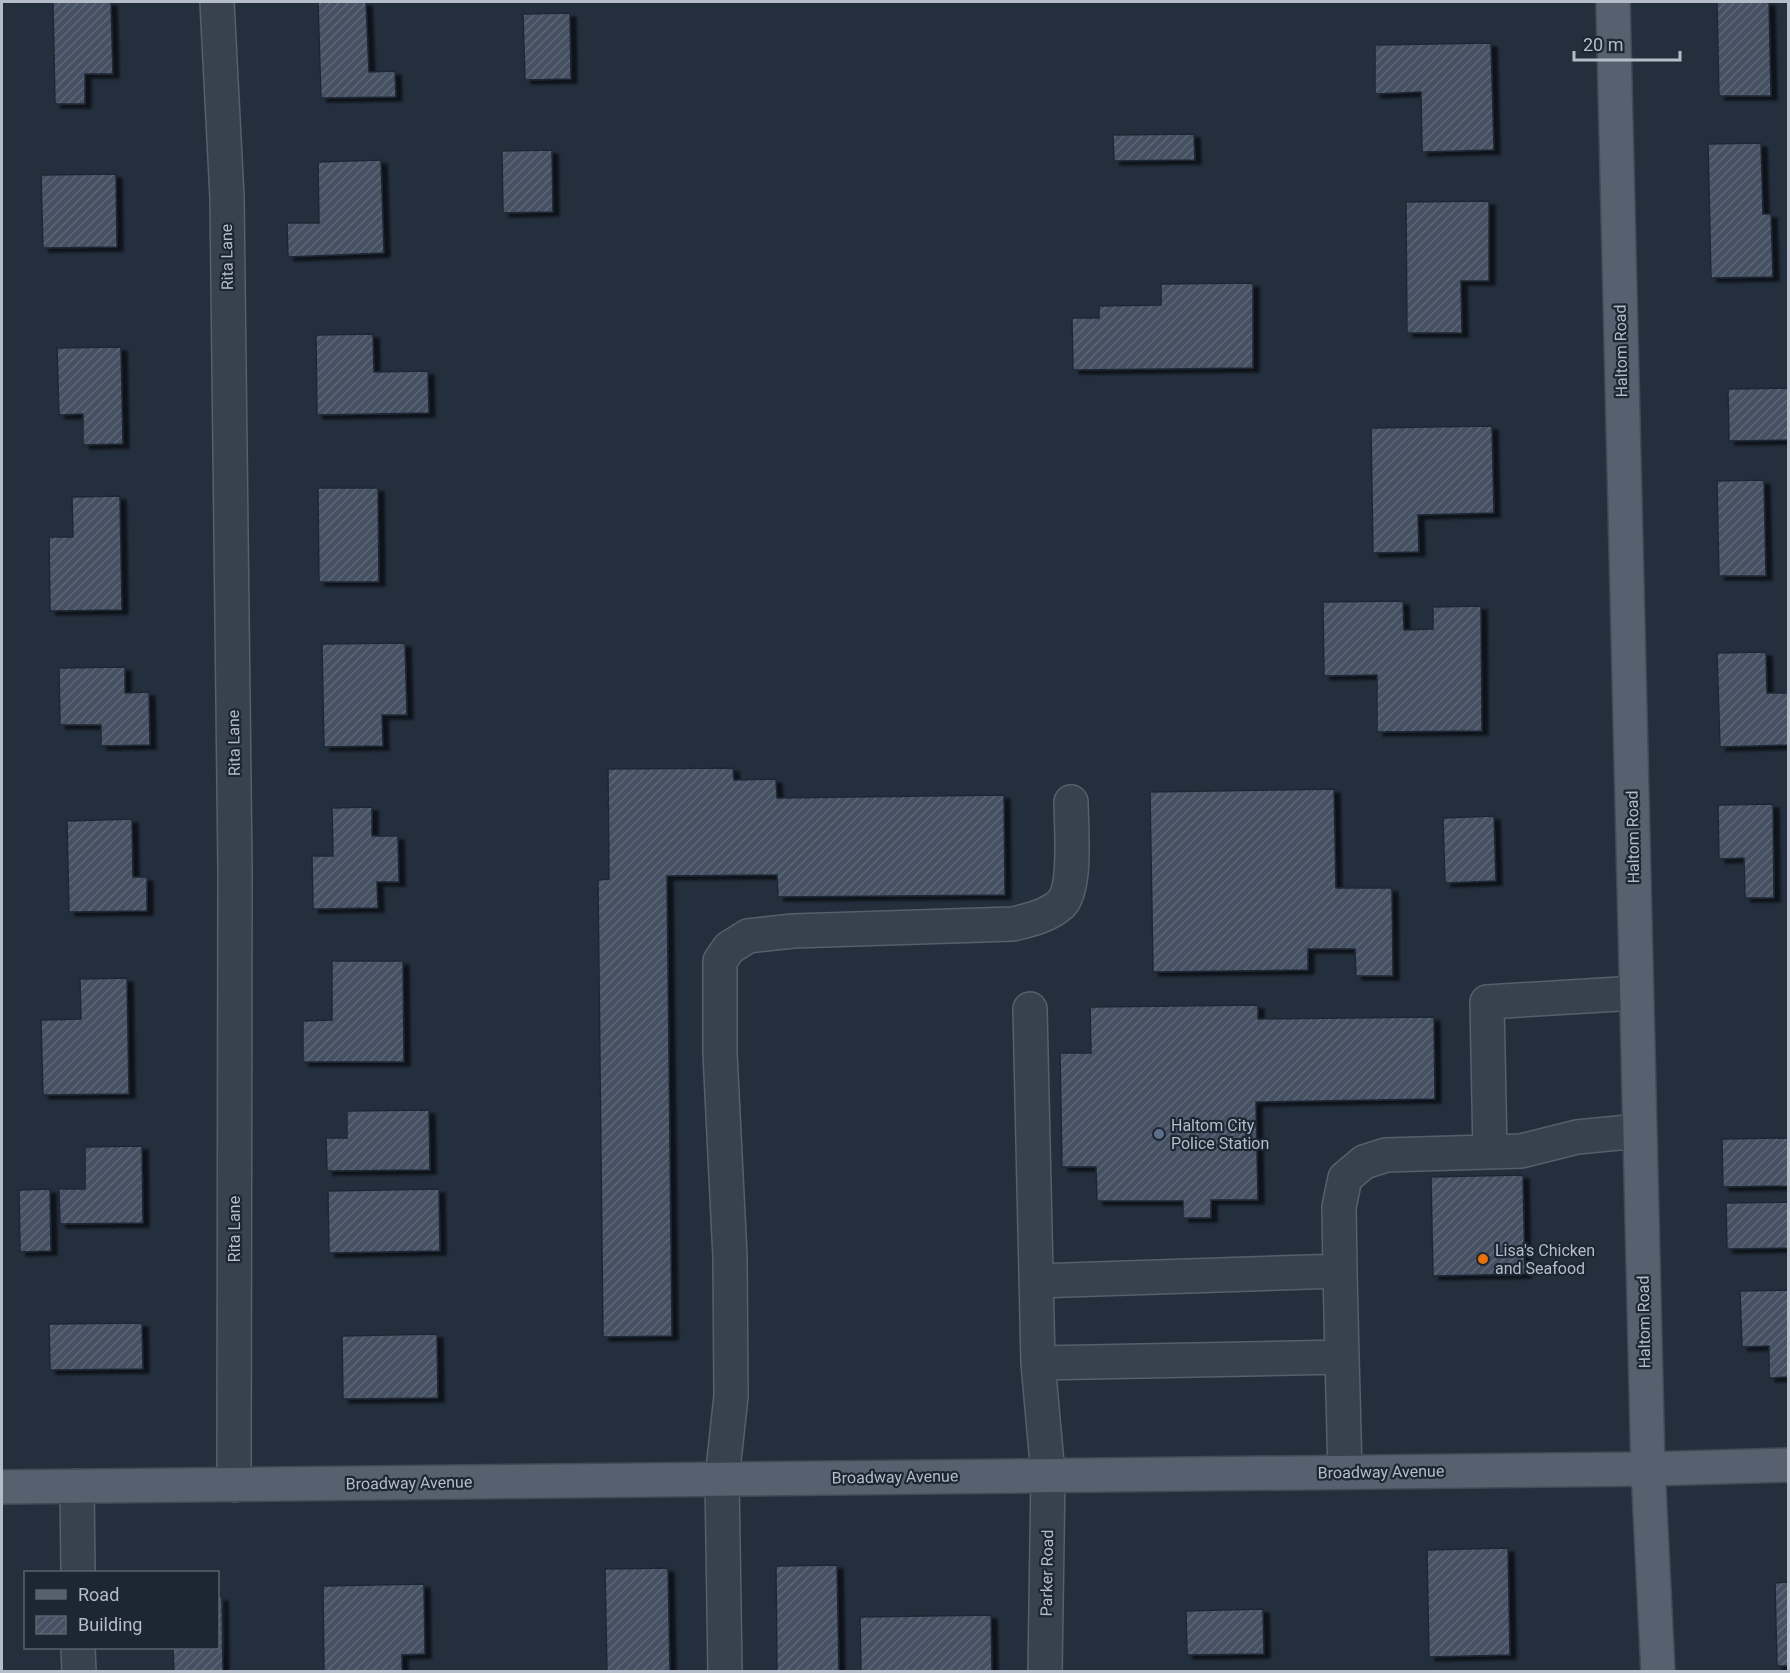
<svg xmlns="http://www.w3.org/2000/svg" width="1790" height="1673" font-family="Roboto,sans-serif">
<defs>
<pattern id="building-hatch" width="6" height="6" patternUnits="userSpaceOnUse" patternTransform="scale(1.5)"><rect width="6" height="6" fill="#455162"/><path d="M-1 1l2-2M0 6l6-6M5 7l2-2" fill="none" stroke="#5d6877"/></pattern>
<filter id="shadow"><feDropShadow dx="6" dy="4" stdDeviation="1.5" flood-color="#0009"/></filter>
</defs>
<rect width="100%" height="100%" fill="#242f3e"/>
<path fill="url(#building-hatch)" stroke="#1f2835" stroke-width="1.5" filter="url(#shadow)" d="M53 2H111L113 74H85V104H55Z
M318 2H366L369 72 395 71 396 97 321 98Z
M1717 2H1769L1771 96H1719Z
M570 13 571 79 525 80 523 14Z
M1491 43 1494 150 1422 152 1421 92 1375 94V45Z
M1194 134 1195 160 1114 161 1113 135Z
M1761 143 1763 214H1771L1773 277 1711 278 1708 144Z
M552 150 553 212 503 213 502 151Z
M381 160 384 253 288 257 287 223H319L318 162Z
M116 174 117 247 43 248 41 175Z
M1489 201V281H1461L1462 333H1407L1406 202Z
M1253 283V368L1073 370 1072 318H1099V306L1161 305V284Z
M373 334 374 372 428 371 429 413 317 415 316 335Z
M121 347 123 444 83 445V414L59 415 57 348Z
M1788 388V440L1729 441 1728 389Z
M1492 426 1494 513 1418 515 1419 552 1373 553 1371 428Z
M1764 480 1766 576H1719L1717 481Z
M318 488H378L379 582H319Z
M120 496 122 610 50 611 49 537H73L72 497Z
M1403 601 1404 630 1433 629V607L1481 606 1482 731 1377 732V675L1324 676 1323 602Z
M405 643 407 715H382L383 746 324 747 322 644Z
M1766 652 1767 693H1788V745L1720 747 1717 653Z
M125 667V693L149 692 150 745 101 746V725H60L59 668Z
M733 768 734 780 776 779 777 798 1004 795 1005 895 778 897 777 875 667 876 672 1336 603 1337 598 880 609 879 608 769Z
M1334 789 1336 888H1392L1393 976H1356L1355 949H1308V970L1153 972 1150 792Z
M1773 804 1774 898H1745L1744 858 1719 859 1718 805Z
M372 807V836H398L399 882H377L378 908 313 909 312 856H333L332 808Z
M1494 816 1496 881 1445 883 1443 818Z
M132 819 133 877H147V911L69 912 67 821Z
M332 961H403L404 1062H303V1021L332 1020Z
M127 978 129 1094 43 1095 41 1020 81 1019 80 979Z
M1258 1005V1019L1434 1017 1435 1099 1256 1102 1258 1200H1211V1218H1183V1201H1097L1096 1167H1062L1060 1053H1091L1090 1007Z
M429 1110 430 1170 327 1171 326 1138H347V1111Z
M1788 1138V1186L1723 1187 1722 1139Z
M142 1146 143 1223 60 1224 59 1189H85V1147Z
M1523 1175 1525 1274 1433 1276 1431 1177Z
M50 1189 51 1251 20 1252 19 1190Z
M439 1189 440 1251 329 1253 328 1191Z
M1788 1202V1248L1727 1249 1726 1203Z
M1788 1290V1377L1769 1378V1346L1742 1347 1740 1291Z
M142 1323 143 1369 50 1370 49 1324Z
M437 1334 438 1398 343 1399 342 1336Z
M1508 1548 1510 1655 1429 1657 1427 1550Z
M837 1565 839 1672H777L776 1566Z
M668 1568 670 1672H607L605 1569Z
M1788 1582V1666H1777L1775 1583Z
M424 1584 425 1654 402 1655V1672H324L323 1586Z
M218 1597H222L223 1672H174L173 1648H218Z
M1263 1609 1264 1654 1187 1655 1186 1611Z
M991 1615 992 1672H861L860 1617Z"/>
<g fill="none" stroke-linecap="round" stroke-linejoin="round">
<defs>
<path id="minor" d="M217 2 227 197 235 869 234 1485
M1030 1009 1038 1363
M1490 1152 1487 1002 1636 993
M1340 1271 1342 1357
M1036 1281 1340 1271 1339 1207 1345 1178 1364 1162 1386 1155 1521 1151 1577 1137 1639 1131
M77 1486 78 1572
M78 1648 79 1672
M725 1672 722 1479 731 1396 730 1257 720 1053V961L729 948 748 936 793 931 1013 924C1029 920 1048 916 1061 904 1077 888 1071 826 1071 802
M1045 1672 1048 1475 1038 1363 1342 1357 1345 1472"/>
<path id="major" d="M1613 2 1648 1469 1658 1672
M2 1487 1648 1469 1788 1465"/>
</defs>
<use href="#minor" stroke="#565f6c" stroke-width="36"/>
<use href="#major" stroke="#414a57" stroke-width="36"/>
<use href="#minor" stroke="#38414e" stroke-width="33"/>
<use href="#major" stroke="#56606e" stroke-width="33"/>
</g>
<circle fill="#5c6f8a" stroke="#1d2633" stroke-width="2" cx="1159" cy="1134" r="6"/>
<circle fill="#e8710a" stroke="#1d2633" stroke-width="2" cx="1483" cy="1259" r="6"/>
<g text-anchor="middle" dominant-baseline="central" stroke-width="4.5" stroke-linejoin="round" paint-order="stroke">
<g font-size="16" fill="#b4bcc9" stroke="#1d2633">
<text transform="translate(227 257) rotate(-91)">Rita Lane</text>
<text transform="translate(1621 351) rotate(-91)">Haltom Road</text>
<text transform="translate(234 743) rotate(-91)">Rita Lane</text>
<text transform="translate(1633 837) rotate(-91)">Haltom Road</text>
<text transform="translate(234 1229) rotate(-90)">Rita Lane</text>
<text transform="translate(1644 1322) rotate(-91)">Haltom Road</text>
<text transform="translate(1381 1472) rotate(-1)">Broadway Avenue</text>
<text transform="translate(895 1477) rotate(-1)">Broadway Avenue</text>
<text transform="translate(409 1483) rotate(-1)">Broadway Avenue</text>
<text transform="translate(1047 1573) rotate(-89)">Parker Road</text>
</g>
<g font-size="16" fill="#b4bcc9" stroke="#1d2633" text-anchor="start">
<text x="1171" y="1125">Haltom City<tspan x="1171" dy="18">Police Station</tspan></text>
<text x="1495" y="1250">Lisa's Chicken<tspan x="1495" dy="18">and Seafood</tspan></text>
</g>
</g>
<rect width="1790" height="1673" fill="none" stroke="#b4bcc9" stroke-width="6"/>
<rect x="24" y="1571" width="195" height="78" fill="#1d2633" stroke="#59626f" stroke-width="1.5"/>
<rect x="36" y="1590" width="30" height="9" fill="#56606e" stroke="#59626f" stroke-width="1.5"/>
<text x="78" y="1601" font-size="18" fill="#b4bcc9">Road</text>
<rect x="36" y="1616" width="30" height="18" fill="url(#building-hatch)" stroke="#59626f" stroke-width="1.5"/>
<text x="78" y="1631" font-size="18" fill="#b4bcc9">Building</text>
<path d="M1574 51v9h106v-9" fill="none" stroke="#b4bcc9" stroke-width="3"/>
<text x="1583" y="51" font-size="18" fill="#b4bcc9" stroke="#1d2633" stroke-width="4.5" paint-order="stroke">20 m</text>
</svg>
